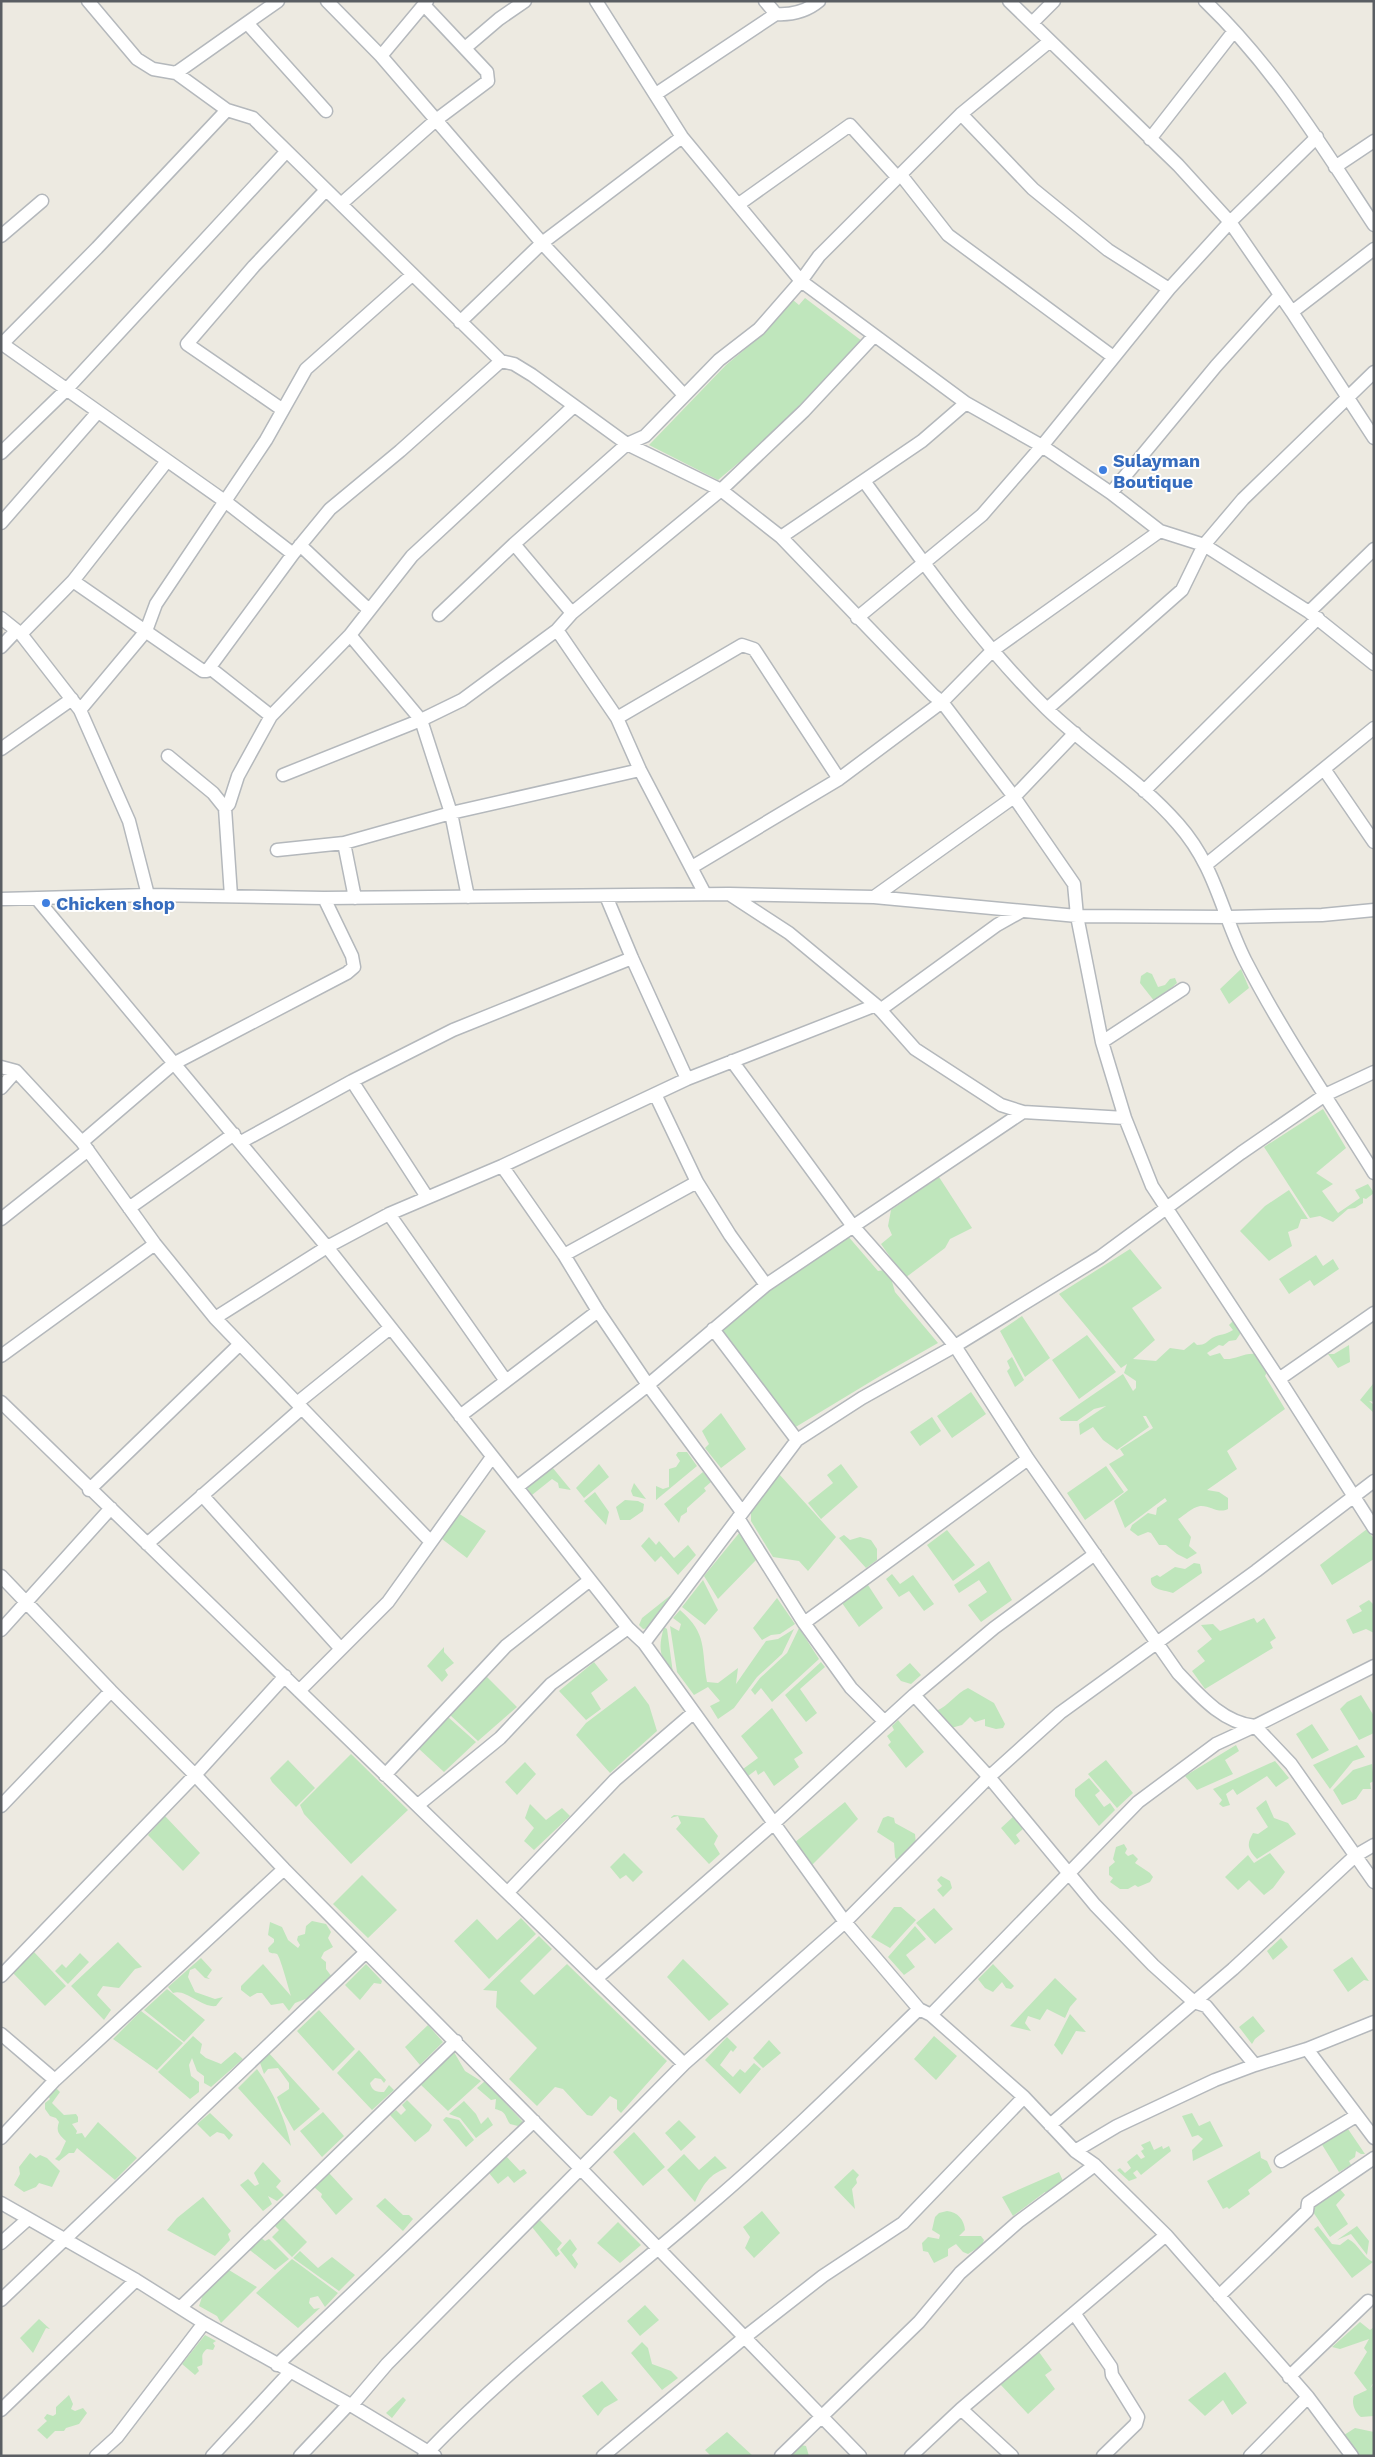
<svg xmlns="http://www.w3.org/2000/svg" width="1375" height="2457" font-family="'Work Sans',sans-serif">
<rect width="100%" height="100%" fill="#edeae1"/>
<path fill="#bfe6bc" d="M805 298 862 341 767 439 718 480 649 445 726 365 761 336 793 300 799 305Z
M1241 969 1249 988 1229 1004 1220 989Z
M1147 972 1152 974 1158 987 1165 985 1170 979 1175 978 1177 983 1155 1002 1140 983 1141 976Z
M1323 1109 1346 1148 1316 1173 1333 1184 1322 1191 1338 1213 1360 1198 1355 1190 1368 1184 1374 1193 1366 1199 1363 1198V1203L1355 1208 1348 1209 1333 1222 1320 1216 1310 1218 1264 1147Z
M939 1177 972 1228 950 1239 945 1248 905 1278 881 1244 892 1235 888 1226 891 1210Z
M1289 1190 1308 1219H1301L1298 1228 1288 1232 1292 1246 1269 1261 1240 1231 1265 1206Z
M847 1235 878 1271 884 1270 891 1278 895 1292 938 1343 880 1376 794 1428 718 1331 804 1263Z
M1130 1249 1162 1288 1132 1308 1155 1340 1133 1359 1156 1361 1170 1348 1184 1350 1194 1342 1197 1345C1206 1345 1206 1342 1212 1338 1219 1334 1226 1335 1233 1330L1229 1325 1233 1321H1236L1242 1331 1236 1340 1229 1341 1223 1346 1219 1345 1207 1353 1210 1356 1220 1353 1224 1359C1236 1360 1244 1352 1257 1354L1268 1370 1265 1376 1285 1409 1227 1451 1237 1469 1207 1490 1219 1492 1228 1498V1509C1218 1514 1210 1505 1200 1506 1191 1508 1185 1515 1178 1519L1191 1537 1189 1546 1197 1553 1187 1559 1177 1554 1166 1545H1159L1151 1533 1148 1532 1138 1536 1130 1530 1132 1525 1148 1513 1156 1515 1157 1508 1167 1501 1165 1498 1125 1528 1114 1501 1128 1490 1109 1464 1124 1455 1120 1449 1153 1428 1146 1416H1143L1149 1427 1117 1450 1103 1440 1093 1427 1080 1435 1079 1424 1106 1406 1094 1409 1077 1421H1061L1059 1418 1123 1374 1133 1391 1136 1388V1381L1124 1373 1127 1364 1121 1368 1059 1294Z
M1316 1255 1323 1266 1333 1259 1339 1269 1314 1286 1310 1280 1289 1294 1279 1279Z
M1022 1316 1050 1358 1025 1377 1000 1331Z
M1087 1335 1116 1372 1079 1399 1052 1360Z
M1349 1345 1350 1362 1338 1368 1328 1354H1334Z
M1012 1357 1024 1380 1015 1387 1007 1371 1010 1368 1007 1361Z
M1374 1379V1402L1369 1401 1374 1405V1413L1360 1400 1373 1384Z
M971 1392 986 1414 952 1438 937 1416Z
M721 1413 746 1449 721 1468 705 1448 709 1444 702 1431Z
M932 1417 941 1431 920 1446 910 1432Z
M678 1452H687L697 1466 656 1500V1486L663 1489 669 1487V1469L676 1467 680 1461 676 1455Z
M599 1464 609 1477 584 1498 576 1488Z
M841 1464 858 1487 821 1519 808 1503 833 1483 827 1475Z
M1106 1466 1124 1492 1085 1520 1067 1493Z
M552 1467 571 1490 559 1488 558 1483 552 1479 532 1495 526 1487Z
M703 1472 711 1482 704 1488 706 1491 687 1508V1512L681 1516 679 1523 664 1504Z
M779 1474 836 1537 808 1571 799 1561 773 1557 751 1521V1512Z
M634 1483 646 1499 633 1496 631 1491Z
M595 1492 609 1512 606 1525 584 1501Z
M625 1500 638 1501 644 1504 643 1511 630 1520H620L616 1507Z
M458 1513 486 1531 467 1558 442 1539Z
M1367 1529 1374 1539V1559L1332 1585 1320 1565Z
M947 1530 975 1565 953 1581 927 1545Z
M740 1532 756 1560 718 1599 704 1576Z
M844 1535 850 1540 860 1537 871 1540 877 1549V1560L866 1568 839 1538Z
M649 1537 656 1545 659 1541 674 1558 688 1545 696 1555 678 1575 661 1556 655 1562 641 1546Z
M989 1561 1012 1600 981 1622 968 1605 987 1592 979 1580 959 1593 954 1585Z
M1194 1563 1200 1564 1202 1573 1173 1593C1164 1590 1149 1590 1151 1578L1157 1575 1160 1577 1175 1567 1185 1569Z
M892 1574 900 1584 913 1575 934 1604 924 1611 909 1591 899 1597 886 1579Z
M703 1580 718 1610 705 1625 682 1607Z
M868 1585 883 1608 859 1627 842 1603Z
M671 1595 649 1628 643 1629 639 1625 642 1618Z
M777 1598 795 1624 780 1634 771 1635 762 1640 753 1628Z
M1369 1600 1374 1605V1633L1366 1629 1353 1634 1346 1620 1362 1611 1359 1606Z
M680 1610C708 1634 701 1649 707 1682L718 1683 738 1668 736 1684 766 1641 778 1639 794 1629 782 1654 757 1677 734 1708 718 1719 710 1706 720 1701 708 1687 694 1695 677 1672 670 1626 679 1631 681 1624 673 1618Z
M1254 1618 1257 1623 1264 1618 1276 1638 1270 1642 1273 1648 1205 1689 1192 1671 1205 1661 1197 1651 1212 1639 1201 1625 1213 1624 1220 1631Z
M664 1627 667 1629 673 1673C659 1657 658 1648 664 1627Z
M799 1628 819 1659 772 1702 761 1688 755 1695 751 1690 760 1678 787 1653Z
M444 1647V1652L454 1663 445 1670 448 1675 442 1682 427 1666Z
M594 1662 608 1680 591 1693 601 1709 586 1720 559 1691Z
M821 1662 825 1667 800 1689 817 1713 806 1722 785 1695Z
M910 1663 921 1675 911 1684 901 1681 896 1675Z
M486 1676 517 1707 478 1741 450 1715Z
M635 1686 649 1705 657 1731 610 1773 576 1735 586 1723Z
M968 1688 994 1703 1005 1724 1003 1728 996 1729 985 1726V1719L975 1722 970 1717 962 1725 951 1728 936 1711C949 1706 956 1693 968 1688Z
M1361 1695 1374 1716V1733L1359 1740 1340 1709 1347 1702Z
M772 1708 803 1753 794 1759 799 1767 774 1786 764 1771 758 1775 756 1770 748 1776 743 1769 758 1758 741 1736Z
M448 1717 476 1742 444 1772 418 1748Z
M898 1720 924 1752 906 1768 888 1745 891 1742 887 1736 894 1730 892 1726Z
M1312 1724 1329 1750 1312 1759 1296 1734Z
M1236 1745 1239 1751 1225 1760 1233 1774 1197 1790 1185 1776Z
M1357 1745 1365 1757 1353 1761 1330 1789 1313 1765Z
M351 1754 408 1810 351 1864 304 1814 300 1805Z
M288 1760 315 1788 296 1807 272 1782 270 1778Z
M1106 1760 1133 1793 1117 1808 1088 1774Z
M1275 1761 1289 1778 1276 1787 1267 1776 1237 1795 1233 1789 1226 1794 1230 1805 1223 1807 1219 1804 1222 1800 1213 1789Z
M525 1762 536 1774 517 1795 505 1782Z
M1372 1764 1374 1781 1370 1783 1371 1789H1363L1356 1799 1342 1805 1333 1790 1353 1770Z
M1089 1778 1100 1791 1095 1795 1104 1807 1110 1803 1115 1810 1099 1826 1075 1796V1789Z
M1266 1800 1274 1818 1288 1823 1296 1834 1257 1859C1248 1849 1246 1845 1253 1833L1258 1834 1268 1827 1256 1808Z
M845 1802 858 1819 811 1866 794 1843Z
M530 1804 546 1820 562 1808 570 1816 534 1850 524 1841 534 1828 525 1818Z
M674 1815 704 1818 718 1836 714 1844 720 1854 709 1864 676 1829 681 1823 678 1816 670 1818Z
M165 1816 200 1853 183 1871 148 1835Z
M888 1816 894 1818 895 1823 915 1834 916 1844 898 1862 895 1857 894 1843 877 1832 883 1818Z
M1014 1816 1023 1829 1016 1835 1020 1841 1015 1845 1001 1828Z
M1124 1844 1127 1849 1125 1853 1128 1856 1133 1854 1138 1859 1135 1863 1150 1873 1153 1877 1150 1882 1138 1887 1135 1885 1128 1889H1120L1110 1882 1113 1878 1109 1875V1867L1115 1862 1113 1859 1116 1847Z
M624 1853 643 1872 633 1882 626 1875 620 1879 610 1867Z
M1270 1853 1285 1872 1273 1888 1264 1895 1249 1880 1238 1890 1225 1877 1248 1855 1254 1863Z
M362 1875 397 1910 368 1938 333 1904Z
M941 1876 950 1881 952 1888 943 1897 937 1890 942 1886 937 1880Z
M894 1907H901L916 1920 890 1948 871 1937Z
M934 1908 953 1929 935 1944 916 1923Z
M521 1918 536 1934 489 1979 454 1941 477 1919 497 1940Z
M312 1921 326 1924 331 1932 328 1938 333 1947 324 1952 321 1958 326 1962V1969L332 1977 321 1989 314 1991 311 1997 295 2003 289 2011 283 2003 271 2005 262 1993H257L250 1997 241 1990V1986L263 1964 291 1996C289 1990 280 1956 277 1954 275 1953 272 1954 269 1952L268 1948 274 1942V1939L268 1935 270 1922 282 1927 288 1940 298 1948 300 1945 297 1940 298 1936 305 1934 306 1926Z
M915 1926 926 1939 906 1955 915 1967 904 1975 888 1957Z
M539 1936 552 1949 520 1981 534 1995 567 1964 667 2061 621 2113 617 2109V2100L610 2096 592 2116 587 2115 563 2089 555 2087 537 2106 509 2079 537 2048 496 2007 497 1991 483 1990Z
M1281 1938 1288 1947 1273 1960 1267 1951Z
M118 1942 142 1967 135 1969 119 1988 103 1986 97 1995 111 2010 104 2020 71 1986Z
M34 1952 66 1986 45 2006 13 1973Z
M80 1953 89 1962 68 1984 55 1971 62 1964 66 1968Z
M1352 1957 1369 1981 1364 1980 1348 1992 1333 1970Z
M201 1958 212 1970 207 1977 210 1979 205 1978 195 1968 190 1970 188 1977 195 1992 215 1999 223 1997 216 2006C202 2008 185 1988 173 1993L168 1987Z
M683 1959 729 2004 709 2021 667 1977Z
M366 1964 382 1981 381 1984 374 1983 360 2000 345 1985Z
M993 1964 1014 1986 1011 1989 1006 1988 1002 1982 993 1992 985 1988 978 1979Z
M1055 1978 1077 1999 1070 2007 1065 2018 1047 2009 1040 2020 1028 2016 1025 2023 1031 2031 1010 2026Z
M167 1989 205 2020 184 2042 144 2010Z
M319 2010 355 2049 333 2071 297 2031Z
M141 2011 183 2043 157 2070 113 2039Z
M1070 2014 1086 2032 1076 2031 1062 2055 1054 2045Z
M1253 2016 1265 2031 1255 2039 1252 2044 1239 2027Z
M428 2025 443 2042 420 2065 405 2047Z
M193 2036 202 2044 200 2053 206 2058 221 2064 235 2052 243 2059 211 2087 204 2083V2076L197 2071 192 2058 189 2065 191 2076 199 2082V2092L190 2099 158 2072Z
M934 2036 957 2056 936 2080 914 2059Z
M727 2037 737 2047 733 2052 731 2050 720 2065 733 2077 740 2069 745 2073 754 2063 761 2069 740 2094 705 2060Z
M769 2040 781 2053 763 2068 753 2058Z
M359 2050 386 2080 384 2083 381 2079 375 2078 370 2083C372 2091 376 2092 384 2092L389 2085 394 2090 372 2110 337 2073Z
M267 2051 320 2109 294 2131 282 2110 277 2097 289 2089V2083L278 2068 268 2069 264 2074 259 2060Z
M454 2052 465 2071 481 2081 448 2111 420 2084Z
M257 2069C273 2091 286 2120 291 2146L238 2088Z
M485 2081 523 2122 518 2126 510 2124C504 2115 507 2112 495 2109L496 2099 491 2100 477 2088Z
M54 2086 60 2092 52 2103 64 2115 76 2114 78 2117V2122L72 2124 77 2131 76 2134 82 2133 85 2138 98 2122 137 2158 115 2180 77 2148 74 2153H69L59 2161 55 2159 60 2154 66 2141C58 2134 56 2131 59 2122L56 2118 50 2116 45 2109V2103L50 2099 47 2094Z
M407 2100 432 2125 429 2131 415 2142 390 2115 396 2110 401 2115 406 2110 402 2105Z
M464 2101 476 2114 481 2124 488 2117 493 2125 476 2138 460 2118 449 2114Z
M323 2112 344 2136 322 2157 300 2131Z
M210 2113 233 2135 229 2140 224 2134 217 2132 210 2137 197 2124Z
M1192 2113 1199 2126 1210 2121 1223 2146 1193 2161 1192 2150 1203 2139 1198 2135 1192 2137 1182 2116Z
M446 2117 459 2120 474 2140 466 2147 443 2120Z
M679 2120 696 2137 681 2151 665 2133Z
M1348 2129 1365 2154H1361L1356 2151 1355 2157 1349 2161 1351 2165 1339 2172 1321 2143Z
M634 2132 665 2167 643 2186 613 2152Z
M1150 2141 1154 2150 1162 2146 1163 2149 1169 2146 1171 2151 1141 2175 1137 2170 1133 2173 1137 2178 1129 2181 1117 2170 1120 2168 1125 2173 1131 2168 1127 2162 1137 2154 1141 2159 1145 2157 1141 2151 1144 2149 1141 2145Z
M1260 2151 1261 2158 1267 2161 1272 2172 1248 2190 1250 2194 1229 2209 1227 2207 1223 2209 1207 2181Z
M30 2153 36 2158 40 2155 47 2158 60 2171 52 2187 39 2183 36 2187 24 2192 14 2185 20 2174 19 2167Z
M684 2154 699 2170 715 2156 727 2168C709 2174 703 2185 695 2202L667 2170Z
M506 2156 520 2171 524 2169 527 2173 514 2183 508 2176 498 2184 489 2173Z
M263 2162 281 2181 276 2187 284 2195 277 2201 268 2196 272 2204 263 2211 240 2185 248 2179 255 2186 259 2184 254 2173Z
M853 2169 859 2175 856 2179 857 2183 852 2189 855 2209 834 2187Z
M1059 2172 1064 2183 1047 2195 1045 2192 1013 2216 1002 2197Z
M329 2173 353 2199 336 2215 321 2197 322 2194 314 2187Z
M1339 2188 1345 2195 1336 2205 1348 2224 1330 2237 1311 2209Z
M203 2197 231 2231 228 2234 230 2240 215 2256 167 2230 177 2218Z
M385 2198 403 2215H409L413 2219 403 2231 376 2206Z
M762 2211 780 2233 754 2258 745 2248 750 2237 743 2227Z
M947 2211C958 2212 964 2220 965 2230L959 2236H981L984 2240 982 2245 968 2254 963 2252 956 2244 948 2249V2256L934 2263 928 2252 923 2251 922 2243 928 2237 939 2239 940 2235 932 2230 935 2217 939 2213Z
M282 2217 307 2242 292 2257 272 2237 279 2230 273 2224Z
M540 2220 562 2243 557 2249 560 2254 556 2257 532 2227Z
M618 2222 641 2245 620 2263 597 2243Z
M1318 2226 1332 2244 1340 2245 1348 2239C1359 2244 1362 2257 1373 2262L1352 2278 1314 2229Z
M1357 2226 1369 2241 1367 2255 1351 2234 1337 2240Z
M259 2236 265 2241 269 2239 289 2259 275 2270 246 2247Z
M570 2239 577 2249 572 2255 578 2264 575 2269 560 2250Z
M300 2251 318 2268 332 2257 355 2275 339 2291 293 2258Z
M292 2259 338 2293 325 2307 318 2296 310 2298 309 2303 314 2309 320 2308 298 2328 256 2293Z
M224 2267 257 2287 221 2323 217 2316 199 2306 202 2297Z
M645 2305 659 2320 640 2336 627 2321Z
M39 2319 50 2329 46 2328 33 2353 20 2338Z
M1360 2322 1370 2330 1374 2327V2382L1370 2388 1374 2384V2416L1361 2417C1355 2413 1351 2403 1354 2396L1367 2390 1354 2373 1367 2352 1364 2348 1369 2339 1340 2349 1332 2347Z
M205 2335 216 2341 213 2343 215 2346 213 2350 207 2349C199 2355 204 2359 202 2365L197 2367 199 2371 195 2375 182 2364Z
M642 2342 648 2348 652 2364 671 2371 678 2378 662 2390 631 2353Z
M1039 2352 1052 2370 1045 2375 1055 2389 1028 2414 1000 2384Z
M1225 2372 1247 2403 1232 2415 1223 2400 1205 2416 1188 2400Z
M602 2381 618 2400 604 2408 598 2416 582 2396Z
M69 2395 73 2404 71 2409 75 2411 83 2408 87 2413 79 2424 66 2428 64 2431H55L47 2439 37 2430 47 2421 44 2418 47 2414 53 2416 56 2414V2407Z
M403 2397 406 2400 392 2418 386 2413Z
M1355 2428 1374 2432V2456H1362L1352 2452 1344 2435Z
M727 2432 753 2456H711L705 2450Z
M796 2444 806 2446 809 2456H784Z"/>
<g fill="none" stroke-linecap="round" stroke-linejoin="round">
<defs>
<path id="minor" d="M88 1 137 59 153 69 176 73 227 110 253 118 501 361 514 364 532 375 627 444 721 490 781 537 933 695 942 702 1014 797 1074 884 1077 916 1102 1042 1125 1118 1152 1186 1279 1379 1374 1528
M327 1 381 56 542 243 684 395
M596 1 682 137 801 281 966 403 1042 446 1111 493 1160 531 1204 545 1309 612 1374 664
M765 1 776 14
M1009 1 1178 165 1230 222 1292 312 1374 438
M1205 1C1274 67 1322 146 1374 225
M1033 22 1054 1
M247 23 326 111
M465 48 499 19 525 1
M381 56 427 1
M176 73 278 1
M656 94 776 14C792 15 807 11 819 1
M961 114 1033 189 1108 250 1169 289
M1150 139 1234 31
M1335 167 1374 141
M901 175 948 235 1112 356
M341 204 436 120 488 81 487 72 424 5
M739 204 850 125 898 178
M1 236 42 201
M1292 312 1374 249
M460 322 542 243 682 137
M1 343 226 502 293 554
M1 345 97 248 227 110
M283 410 187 344 254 266 325 191
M1 453 66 390 286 152
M864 481C921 559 978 641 1047 709 1088 749 1140 780 1178 824 1216 867 1221 912 1245 960 1283 1034 1330 1102 1374 1173
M1111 493 1216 366 1280 295
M1 523 97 413
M781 537 922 441 966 403
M514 544 572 613
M300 545 369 610
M73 581 203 671H207L293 554 330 509 400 451 501 361
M1309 612 1374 549
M439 615 514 544 627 444 645 436 719 360 759 329 801 281 819 256 961 114 1050 41
M1 618 21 634 80 710 129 821 148 895
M857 618 982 515 1042 446 1169 289 1230 222 1317 137
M557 630 617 718 640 770 705 894
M21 634 73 581 167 461
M350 635 421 720 451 813 468 897
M1 647 16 631
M210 668 271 716 350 635 412 556 574 406
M1047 709 1182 590 1204 545 1243 499 1374 372
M80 710 146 631 156 604 266 440 306 369 412 275
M617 718 742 645 754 649 839 779
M1 749 72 699
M168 756 213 793 225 808 231 896
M1324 769 1374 842
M283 775 421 720 462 700 557 630 572 613 721 490 804 411 874 336
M1144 791 1318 618
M225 808 229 804 238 776 271 716
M344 843 355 898
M277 850 344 843 451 813 640 770
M1207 864 1374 728
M692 867 839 779 942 702 993 650 1160 531
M729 894 789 933 876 1005 915 1049 1001 1105 1023 1112 1125 1118
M606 896 632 958 687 1079
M874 897 1014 797 1075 733
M1 899 148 895 324 898 729 894 874 897 1077 916 1229 917 1322 915 1374 910
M37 899 327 1247 628 1628 644 1643 845 1922 919 2009 931 2015 1024 2097 1075 2151 1095 2165 1166 2235 1308 2397 1352 2456
M880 1010 997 925 1022 911
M1102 1042 1183 989
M732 1061 852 1225 905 1285 955 1346 1028 1459 1178 1673C1199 1695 1223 1723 1255 1726L1291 1764 1374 1882
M1 1067 16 1071 82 1142 155 1244 215 1318 431 1542
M352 1081 427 1197
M1 1088 16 1071
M655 1094 697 1182 730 1235 766 1285
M82 1142 173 1064 347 973 354 967 352 956 324 898
M241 1142 352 1081 453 1030 632 958
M502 1166 564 1255 598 1311 648 1385 742 1512
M129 1208 234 1134
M389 1214 506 1381
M1 1219 88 1150
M564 1255 697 1182
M215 1318 327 1247 389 1214 502 1166 687 1079 876 1005
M713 1329 797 1440
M1 1356 155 1244
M1279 1379 1374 1313
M1 1402 684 2064
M297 1403 390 1328
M460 1416 598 1311
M517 1487 648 1385 766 1285 1023 1112
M89 1490 240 1344
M202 1495 341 1649
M738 1518 804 1623 851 1688 884 1721
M147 1544 302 1408
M1 1576 111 1691 195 1775 284 1869 580 2168 860 2456
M804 1623 1028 1459
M1 1630 111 1508
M644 1643 797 1440 862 1398 955 1346 1100 1257 1241 1153 1325 1095 1374 1072
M299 1691 388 1602 492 1457
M914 1695 989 1777 1095 1905 1153 1965 1194 2002 1206 2006 1255 2065
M385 1775 506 1646 590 1580
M418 1805 500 1738 551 1684 628 1628
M1 1806 111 1691
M508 1892 615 1780 693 1713
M1 1976 195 1775 285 1676
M597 1978 773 1824 914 1695 994 1628 1095 1554
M931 2015 1138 1802 1216 1744 1255 1726 1374 1666
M1 2034 55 2080
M1307 2049 1374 2138
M1050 2125 1233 1969 1355 1856 1374 1845
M1 2138 55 2080 284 1869
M1075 2151 1117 2126 1215 2080 1255 2065 1307 2049 1374 2022
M1281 2161 1356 2116
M1 2203 136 2280 204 2323 349 2404 435 2456
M1 2243 28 2219
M1219 2296 1307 2211 1308 2203 1374 2158
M1 2300 366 1952
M181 2307 456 2041
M1074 2313 1111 2367 1112 2375 1138 2417 1136 2424 1103 2456
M277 2365 534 2121
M1289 2377 1368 2301
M352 2405 387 2364 684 2064 845 1922 989 1777 1060 1713 1256 1571 1374 1481
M961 2409 1012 2456
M1 2410 136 2280
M96 2456 117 2437 204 2323
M212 2456 290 2372
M300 2456 349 2404
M424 2456C511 2365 611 2290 706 2208 780 2145 849 2077 919 2009
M603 2456 745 2337 823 2276 903 2223 1024 2097
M781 2456 919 2322 960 2273 1018 2222 1095 2165
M911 2456 961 2409 1166 2235
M1250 2456 1308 2397"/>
</defs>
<use href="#minor" stroke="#b4b8bc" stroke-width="15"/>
<use href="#minor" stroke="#fff" stroke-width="12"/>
</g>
<g fill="#3f7fe0" stroke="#fff" stroke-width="2">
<circle cx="1103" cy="470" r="5"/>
<circle cx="46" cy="903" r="5"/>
</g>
<g text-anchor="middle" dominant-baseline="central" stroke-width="4" stroke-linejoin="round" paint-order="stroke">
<g font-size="18" font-weight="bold" fill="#366cbe" stroke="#fff" text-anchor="start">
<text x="1113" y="460">Sulayman<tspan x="1113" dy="21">Boutique</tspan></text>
<text x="56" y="903">Chicken shop</text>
</g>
</g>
<rect width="1375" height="2457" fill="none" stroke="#5a5e63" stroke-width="5"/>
</svg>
